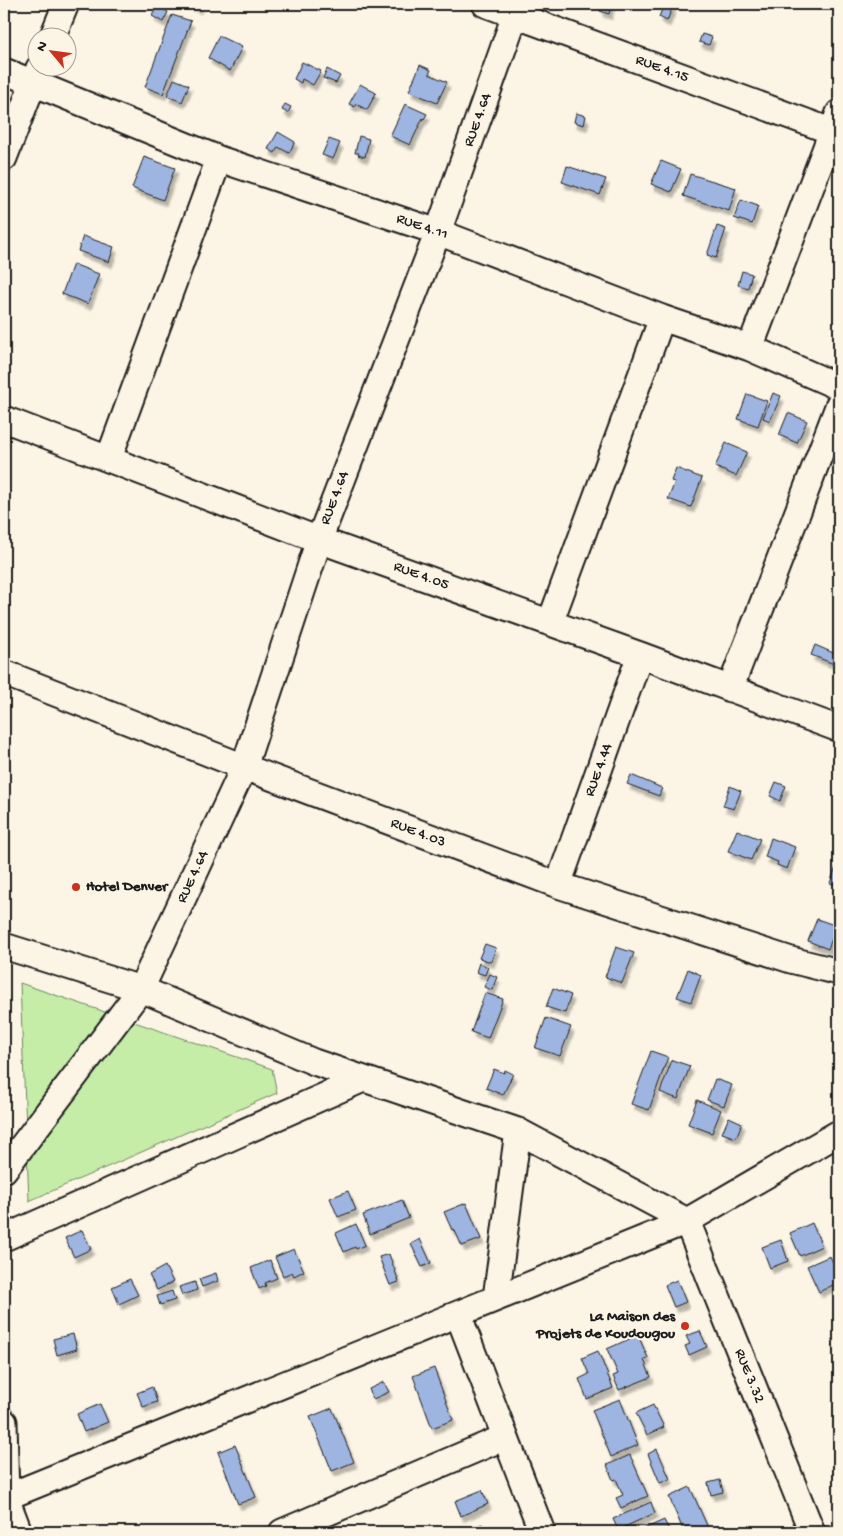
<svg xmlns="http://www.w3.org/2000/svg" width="843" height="1536" font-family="'Gochi Hand',sans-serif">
<defs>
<filter id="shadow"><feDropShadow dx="3" dy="5.5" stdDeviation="1" flood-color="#0004"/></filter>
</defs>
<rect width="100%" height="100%" fill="#fcf5e5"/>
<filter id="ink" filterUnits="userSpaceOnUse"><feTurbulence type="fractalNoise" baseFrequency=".02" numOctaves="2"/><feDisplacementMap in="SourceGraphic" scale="10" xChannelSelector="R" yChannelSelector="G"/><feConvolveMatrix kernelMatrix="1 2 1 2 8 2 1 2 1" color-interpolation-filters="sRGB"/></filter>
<g filter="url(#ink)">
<path fill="#c5eda8" stroke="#708462" d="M20 983 272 1069 277 1093 29 1201Z"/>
<path fill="#9eb5e2" stroke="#1c1c1c" filter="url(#shadow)" d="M189 4H200L198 8Z
M601 4 611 5 609 14 600 11Z
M664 4 673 6 667 21 659 17Z
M157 6 168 12 163 22 152 16Z
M172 15 191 21 163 94 145 87Z
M702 34 712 37 709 45 699 42Z
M219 36 242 47 230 71 208 58Z
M302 62 321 71 313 85 302 79 301 83 294 79Z
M420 65 431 70 429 74 447 82 437 103 409 91Z
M327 69 340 76 336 83 323 78Z
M174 79 189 85 182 102 167 96Z
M360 84 376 93 367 110 356 104 355 107 349 104Z
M285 104 291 107 288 113 282 110Z
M405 104 427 114 424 119 423 118 410 145 390 136Z
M576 113 586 116 584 125 574 122Z
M278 132 295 142 289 153 278 147 275 153 268 149Z
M359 136 369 139 365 157 358 155 359 153H355Z
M329 139 340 143 333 159 322 155Z
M144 157 175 168 163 200 132 188Z
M661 161 681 169 671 192 651 184Z
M567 166 606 179 600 195 562 182Z
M690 174 736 188 729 211 683 196Z
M741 200 758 206 752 224 734 218Z
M717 226 726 229 716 258 707 255Z
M83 236 114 247 109 262 78 251Z
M73 264 99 274 88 304 62 294Z
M742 271 752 274 748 288 738 285Z
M773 393 781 396 770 421 763 418Z
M747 394 767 401 758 426 738 419Z
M788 413 807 421 797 443 779 435Z
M726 443 747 452 736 476 715 467Z
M676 468 702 478 691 507 668 499 675 482 671 481Z
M815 645 838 655 834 664 811 655Z
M631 775 662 788 659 796 627 784Z
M776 782 786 786 780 801 770 796Z
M730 786 741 791 734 809 723 806Z
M737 830 760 839 751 860 728 851Z
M771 838 795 847 787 869 777 865 778 862 765 857Z
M839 859V886L830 883Z
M817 919 837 926 828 949 808 941Z
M485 944 496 948 491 962 479 958Z
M616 947 634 953 622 983 605 977Z
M479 963 488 967 485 975 476 972Z
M688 969 701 975 691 1002 677 997Z
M490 974 497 977 492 990 484 987Z
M553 988 571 995 565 1013 546 1007Z
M485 993 503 999 488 1038 471 1032Z
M546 1018 571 1027 560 1056 535 1048Z
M651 1051 668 1057 649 1110 631 1104Z
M672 1060 690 1066 678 1099 660 1092Z
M494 1069 504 1073 505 1070 513 1074 503 1095 486 1088Z
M715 1079 732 1085 724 1106 707 1100Z
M697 1100 721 1110 712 1133 688 1124Z
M729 1117 742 1123 736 1138 722 1133Z
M348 1191 356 1210 338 1217 330 1198Z
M402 1200 409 1218 370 1234 363 1215Z
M466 1203 481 1239 462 1246 454 1229 452 1230 444 1212Z
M812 1223 822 1246 800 1256 790 1233Z
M356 1224 365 1245 356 1249 355 1247 344 1252 336 1233Z
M82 1230 91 1249 74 1257 65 1238Z
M420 1239 431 1263 422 1267 411 1244Z
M781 1240 788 1261 770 1268 762 1247Z
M294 1249 304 1271 294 1276 292 1272 283 1276 275 1257Z
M389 1254 399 1282 390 1285 379 1257Z
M830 1256 839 1276V1282L819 1292 807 1266Z
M270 1260 277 1278 265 1283 266 1286 259 1289 251 1268Z
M165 1266 173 1282 157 1290 149 1275Z
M216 1273 218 1281 202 1287 199 1279Z
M130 1279 138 1295 119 1304 112 1287Z
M677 1280 686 1302 674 1307 665 1285Z
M195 1282 197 1290 182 1295 179 1287Z
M172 1291 175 1300 160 1305 157 1296Z
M700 1331 707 1347 689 1355 685 1346 690 1344 686 1336Z
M73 1334 77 1349 57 1355 53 1339Z
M638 1335 648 1358 644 1360 651 1377 619 1390 613 1376 618 1374 607 1349Z
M598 1351 613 1388 587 1399 579 1379 589 1374 582 1358Z
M434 1368 453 1420 432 1428 413 1376Z
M384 1382 389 1392 373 1399 369 1389Z
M152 1387 157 1402 143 1407 137 1393Z
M620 1399 638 1445 611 1457 592 1410Z
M100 1404 108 1422 84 1432 77 1414Z
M653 1405 664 1427 647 1435 636 1413Z
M332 1408 354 1462 332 1471 310 1417Z
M235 1445 256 1497 238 1504 218 1452Z
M657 1449 670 1479 660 1483 648 1454Z
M630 1455 648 1496 621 1508 616 1498 623 1495 616 1479 613 1480 607 1465Z
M720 1480 723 1492 711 1495 708 1483Z
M690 1487 709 1530 705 1532H684L669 1497Z
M482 1490 488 1504 461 1516 455 1501Z
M651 1502 655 1513 618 1530 613 1519Z
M664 1520 670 1532H637Z
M482 1524 485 1532H463Z"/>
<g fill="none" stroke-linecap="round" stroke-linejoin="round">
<defs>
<path id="minor" d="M485 4 839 134
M52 38 66 4
M4 71 219 159 438 232 662 318 750 348 839 387
M4 158 39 68
M750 348 839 113
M4 419 319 540 640 655 839 729
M109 458 219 159
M550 623 662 318
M4 673 244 767 558 885 791 960 839 972
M730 689 839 404
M558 885 640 655
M4 946 141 989 314 1062 518 1131 687 1221
M4 1170 141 989 244 767 319 540 438 232 519 4
M687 1221 812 1532
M4 1238 363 1079
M496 1298 518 1131
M458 1314 542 1532
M4 1422 6 1498 19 1532
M4 1498 687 1221 837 1134H839
M282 1532 505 1437"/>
</defs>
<use href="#minor" stroke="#1c1c1c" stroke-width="29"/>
<use href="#minor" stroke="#fcf5e5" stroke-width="25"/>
</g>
</g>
<g fill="#c8321e" stroke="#fcf5e5" stroke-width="2">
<circle cx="76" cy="887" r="5"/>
<circle cx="685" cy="1326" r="5"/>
</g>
<g text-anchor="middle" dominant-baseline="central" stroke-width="4" stroke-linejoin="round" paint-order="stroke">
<g font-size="15" fill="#1c1c1c" stroke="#fcf5e5">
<text transform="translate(662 69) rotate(20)">RUE 4.15</text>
<text transform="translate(478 120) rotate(-70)">RUE 4.64</text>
<text transform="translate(422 227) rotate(19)">RUE 4.11</text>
<text transform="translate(335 498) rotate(-69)">RUE 4.64</text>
<text transform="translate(421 576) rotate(20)">RUE 4.05</text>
<text transform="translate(599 770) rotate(-70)">RUE 4.44</text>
<text transform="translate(418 833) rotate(21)">RUE 4.03</text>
<text transform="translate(193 877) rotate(-65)">RUE 4.64</text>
<text transform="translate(749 1376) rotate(68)">RUE 3.32</text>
</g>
<g font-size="15" font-weight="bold" fill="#1c1c1c" stroke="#fcf5e5" text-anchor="start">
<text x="86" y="887">Hotel Denver</text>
<text x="675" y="1317" text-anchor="end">La Maison des<tspan x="675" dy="17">Projets de Koudougou</tspan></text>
</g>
</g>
<rect width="843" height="1536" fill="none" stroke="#fcf5e5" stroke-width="20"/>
<rect x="10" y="10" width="823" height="1516" fill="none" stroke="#1c1c1c" stroke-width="2" filter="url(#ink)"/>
<g transform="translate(52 52) rotate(299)"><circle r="24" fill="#fcf5e5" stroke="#a29e95"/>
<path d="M0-4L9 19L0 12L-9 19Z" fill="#c8321e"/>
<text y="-8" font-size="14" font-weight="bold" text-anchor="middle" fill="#1c1c1c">N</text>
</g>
</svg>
